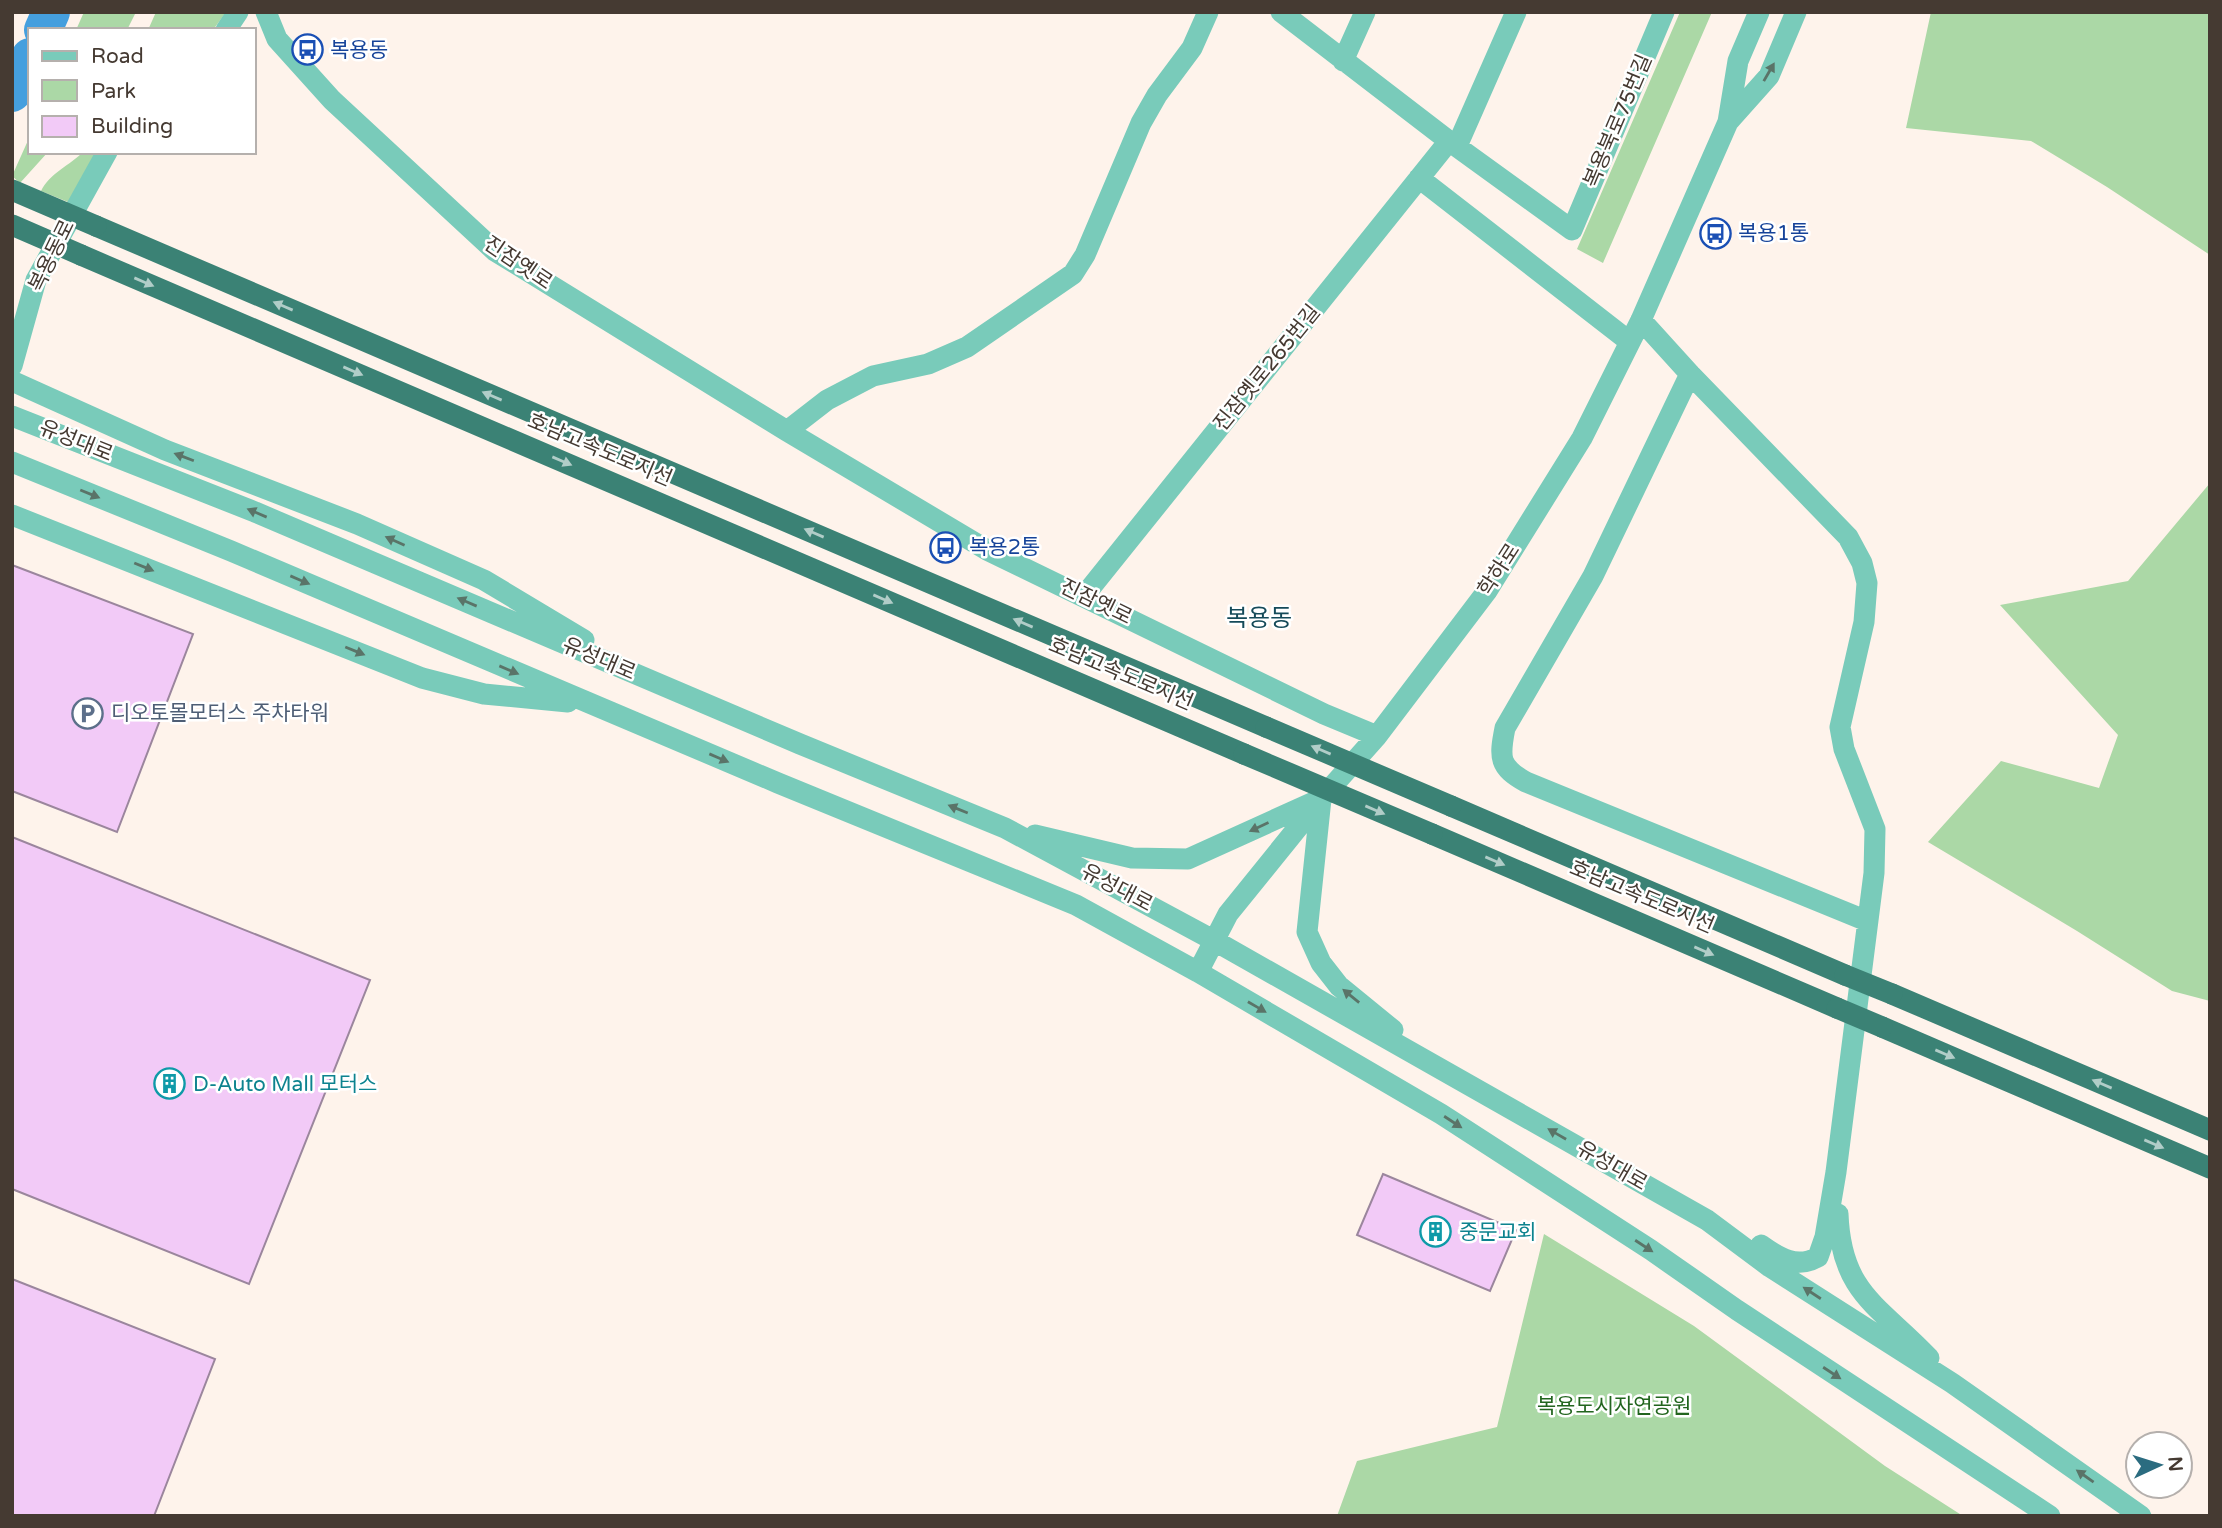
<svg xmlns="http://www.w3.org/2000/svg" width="2222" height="1528" font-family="'Varela Round','Noto Sans KR',sans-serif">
<rect width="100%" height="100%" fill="#fef3eb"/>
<path fill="#abd8a6" d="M84 12H136L127 30H76Z
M156 12H226L213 30H148Z
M1680 12H1712L1603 263 1577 249Z
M1931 12H2210V255L2107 187 2031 141 1906 128Z
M30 136V152H48L20 183 12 176Z
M83 152H100L68 202 41 191C49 174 70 165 83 152Z
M2210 483V1001L2172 991 2077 931 1928 842 2001 761 2099 788 2118 735 2000 605 2128 581Z
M1544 1234 1694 1326 1885 1466 1963 1516H1337L1357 1461 1497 1427Z"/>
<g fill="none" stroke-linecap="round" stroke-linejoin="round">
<path stroke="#459fde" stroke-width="38" d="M43 30 51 12
M12 93 30 57"/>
</g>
<path fill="#f2caf7" stroke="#9b869d" stroke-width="2" d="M12 565 193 634 117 832 12 791Z
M12 837 370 980 249 1284 12 1189Z
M1383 1174 1516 1230 1490 1291 1357 1235Z
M12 1279 215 1359 154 1516H12Z"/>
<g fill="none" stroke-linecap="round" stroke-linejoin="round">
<path stroke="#79cbba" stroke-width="21" d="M266 12 277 39 332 100 495 251 787 431 987 550 1324 714 1377 736
M1281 12 1449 141 1572 230 1664 12
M226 30 238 12
M1343 61 1365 12
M1728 122 1769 76 1796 12
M1457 146 1516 12
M1419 178 1630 342
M1641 320 1690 374 1848 537 1862 563 1867 583 1864 622 1840 727 1844 749 1875 829 1874 873 1836 1172 1825 1237 1818 1257C1797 1269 1779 1258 1761 1245
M12 366 36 280 107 152
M1690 374 1593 576 1505 728C1499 758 1499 767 1526 782L1867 921
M12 381 165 450 357 524 484 580 584 640
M12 416 255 512 800 744 1005 828 1215 941 1707 1220 1770 1267 1952 1383 2141 1516
M787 431 827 400 873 376 928 364 967 347 1073 274 1085 255 1141 123 1157 95 1192 48 1208 12
M12 462 231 551 778 783 1076 905 1198 972 1441 1114 1651 1250 1737 1310 2050 1516
M12 515 422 678 484 694 568 702
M1084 596 1449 141
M1321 799 1307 932 1321 963 1339 986 1393 1030
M1035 835 1132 858 1188 859 1316 801
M1198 972 1228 914 1321 799 1377 736 1487 591 1582 438 1641 320 1728 122 1738 61 1759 12
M1838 1214C1841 1294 1880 1306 1929 1358"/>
<path stroke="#3b8275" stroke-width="21" d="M96 226 1266 727
M81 255 1244 754
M1451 806 1845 975
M1432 834 1837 1008
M1892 994 2210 1130
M1882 1027 2210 1168"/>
<path stroke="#3b8275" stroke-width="21" d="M12 190 96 226
M12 225 81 255
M1266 727 1451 806
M1244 754 1432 834
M1845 975 1892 994
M1837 1008 1882 1027"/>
</g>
<defs><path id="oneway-solid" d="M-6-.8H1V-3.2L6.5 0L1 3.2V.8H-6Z" transform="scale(1.75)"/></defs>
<g fill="#5a7468">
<use href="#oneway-solid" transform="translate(1769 72) rotate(-60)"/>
<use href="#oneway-solid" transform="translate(184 457) rotate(-159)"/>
<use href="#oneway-solid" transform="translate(90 494) rotate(22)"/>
<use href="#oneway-solid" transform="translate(257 513) rotate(-157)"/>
<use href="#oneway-solid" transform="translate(395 541) rotate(-156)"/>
<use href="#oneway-solid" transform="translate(144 567) rotate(22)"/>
<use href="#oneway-solid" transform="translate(300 580) rotate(23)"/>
<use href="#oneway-solid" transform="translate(467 602) rotate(-157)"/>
<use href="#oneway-solid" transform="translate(355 651) rotate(22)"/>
<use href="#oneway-solid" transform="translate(509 670) rotate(23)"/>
<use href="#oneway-solid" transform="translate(719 758) rotate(23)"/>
<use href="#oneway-solid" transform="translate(958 809) rotate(-158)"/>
<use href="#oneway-solid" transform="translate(1259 827) rotate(155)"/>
<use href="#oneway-solid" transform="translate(1351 996) rotate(-141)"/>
<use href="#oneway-solid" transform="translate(1257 1007) rotate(30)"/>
<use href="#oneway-solid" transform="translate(1453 1122) rotate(33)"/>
<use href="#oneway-solid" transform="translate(1557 1134) rotate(-150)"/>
<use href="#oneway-solid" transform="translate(1644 1246) rotate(33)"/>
<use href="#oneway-solid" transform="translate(1812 1293) rotate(-147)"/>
<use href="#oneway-solid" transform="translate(1832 1373) rotate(33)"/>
<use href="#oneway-solid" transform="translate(2085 1476) rotate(-145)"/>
</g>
<g fill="#b1cdc8">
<use href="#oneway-solid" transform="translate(144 282) rotate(23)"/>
<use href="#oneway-solid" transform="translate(283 306) rotate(-157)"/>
<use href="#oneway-solid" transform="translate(353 371) rotate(23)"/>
<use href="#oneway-solid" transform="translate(492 396) rotate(-157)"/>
<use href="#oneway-solid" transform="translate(562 461) rotate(23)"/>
<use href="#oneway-solid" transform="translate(814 533) rotate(-157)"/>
<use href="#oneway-solid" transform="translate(883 599) rotate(23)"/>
<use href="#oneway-solid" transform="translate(1023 623) rotate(-157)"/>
<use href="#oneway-solid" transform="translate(1321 750) rotate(-157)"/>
<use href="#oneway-solid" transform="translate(1375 810) rotate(23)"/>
<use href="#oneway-solid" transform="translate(1495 861) rotate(23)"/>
<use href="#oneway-solid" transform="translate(1704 951) rotate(23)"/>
<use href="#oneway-solid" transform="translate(1945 1054) rotate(23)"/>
<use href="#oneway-solid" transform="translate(2102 1084) rotate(-157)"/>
<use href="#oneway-solid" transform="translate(2154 1144) rotate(23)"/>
</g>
<defs>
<symbol id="bus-ring" viewBox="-11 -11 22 22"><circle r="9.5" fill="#fff" stroke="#1a4fb4" stroke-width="1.5"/><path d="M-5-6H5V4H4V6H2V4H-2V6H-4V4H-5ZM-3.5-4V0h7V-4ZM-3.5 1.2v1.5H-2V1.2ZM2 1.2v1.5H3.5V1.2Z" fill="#1a4fb4"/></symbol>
<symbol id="parking-ring" viewBox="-11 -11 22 22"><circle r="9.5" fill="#fff" stroke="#5c6f8a" stroke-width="1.5"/><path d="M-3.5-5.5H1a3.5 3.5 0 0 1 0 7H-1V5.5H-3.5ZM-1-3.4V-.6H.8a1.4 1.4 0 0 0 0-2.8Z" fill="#5c6f8a"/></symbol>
<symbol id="building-ring" viewBox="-11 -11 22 22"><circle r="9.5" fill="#fff" stroke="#0f9aa8" stroke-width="1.5"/><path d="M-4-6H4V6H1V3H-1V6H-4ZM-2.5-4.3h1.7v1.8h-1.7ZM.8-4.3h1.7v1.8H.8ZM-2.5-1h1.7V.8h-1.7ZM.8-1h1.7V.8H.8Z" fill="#0f9aa8"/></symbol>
</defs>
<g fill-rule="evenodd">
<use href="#bus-ring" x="290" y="32" width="35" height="35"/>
<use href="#bus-ring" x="1698" y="216" width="35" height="35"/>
<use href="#bus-ring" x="928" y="530" width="35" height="35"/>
<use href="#parking-ring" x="70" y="696" width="35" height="35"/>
<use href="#building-ring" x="152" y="1066" width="35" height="35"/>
<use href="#building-ring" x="1418" y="1214" width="35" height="35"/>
</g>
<g text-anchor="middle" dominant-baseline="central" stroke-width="5" stroke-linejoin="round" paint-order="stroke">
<g font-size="21" fill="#164399" stroke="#fff" text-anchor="start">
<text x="330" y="50">복용동</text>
<text x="1738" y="233">복용1통</text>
<text x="969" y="547">복용2통</text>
</g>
<g font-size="21" fill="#453a32" stroke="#fff">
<text transform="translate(1618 121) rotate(-67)">복용북로75번길</text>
<text transform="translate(52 256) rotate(-64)">복용동로</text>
<text transform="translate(518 263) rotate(34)">진잠옛로</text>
<text transform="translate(1267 368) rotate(-51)">진잠옛로265번길</text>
<text transform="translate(76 441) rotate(22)">유성대로</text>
<text transform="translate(600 450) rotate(23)">호남고속도로지선</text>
<text transform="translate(1499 570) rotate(-57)">학하로</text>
<text transform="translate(1096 602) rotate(26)">진잠옛로</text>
<text transform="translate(599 659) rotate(23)">유성대로</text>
<text transform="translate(1121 674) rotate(23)">호남고속도로지선</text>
<text transform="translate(1117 888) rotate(28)">유성대로</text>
<text transform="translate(1642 897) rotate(23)">호남고속도로지선</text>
<text transform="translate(1612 1166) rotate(30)">유성대로</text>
</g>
<g font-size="21" fill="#4e5e75" stroke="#fff" text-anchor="start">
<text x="111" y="713">디오토몰모터스 주차타워</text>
</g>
<g font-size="21" fill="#0d838f" stroke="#fff" text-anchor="start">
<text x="193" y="1084">D-Auto Mall 모터스</text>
<text x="1459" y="1232">중문교회</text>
</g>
<g font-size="21" fill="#22651e" stroke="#fff">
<text x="1614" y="1406">복용도시자연공원</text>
</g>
<g font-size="24" fill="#154a59" stroke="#fff">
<text x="1259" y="618">복용동</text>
</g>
</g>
<rect width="2222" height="1528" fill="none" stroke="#453a32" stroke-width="28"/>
<rect x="28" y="28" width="228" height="126" fill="#ffffff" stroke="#b5b0ad" stroke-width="2"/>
<rect x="42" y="51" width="35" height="10" fill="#79cbba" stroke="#b5b0ad" stroke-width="2"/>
<text x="91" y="63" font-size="21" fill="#453a32">Road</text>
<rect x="42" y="80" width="35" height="21" fill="#abd8a6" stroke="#b5b0ad" stroke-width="2"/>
<text x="91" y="98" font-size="21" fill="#453a32">Park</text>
<rect x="42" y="116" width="35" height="21" fill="#f2caf7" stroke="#b5b0ad" stroke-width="2"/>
<text x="91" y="133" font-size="21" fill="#453a32">Building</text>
<g transform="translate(2159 1465) rotate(86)"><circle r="33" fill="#ffffff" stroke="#b5b0ad" stroke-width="2"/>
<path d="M0-5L12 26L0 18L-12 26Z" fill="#2b6c80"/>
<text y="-10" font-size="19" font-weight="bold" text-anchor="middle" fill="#453a32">N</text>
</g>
</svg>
